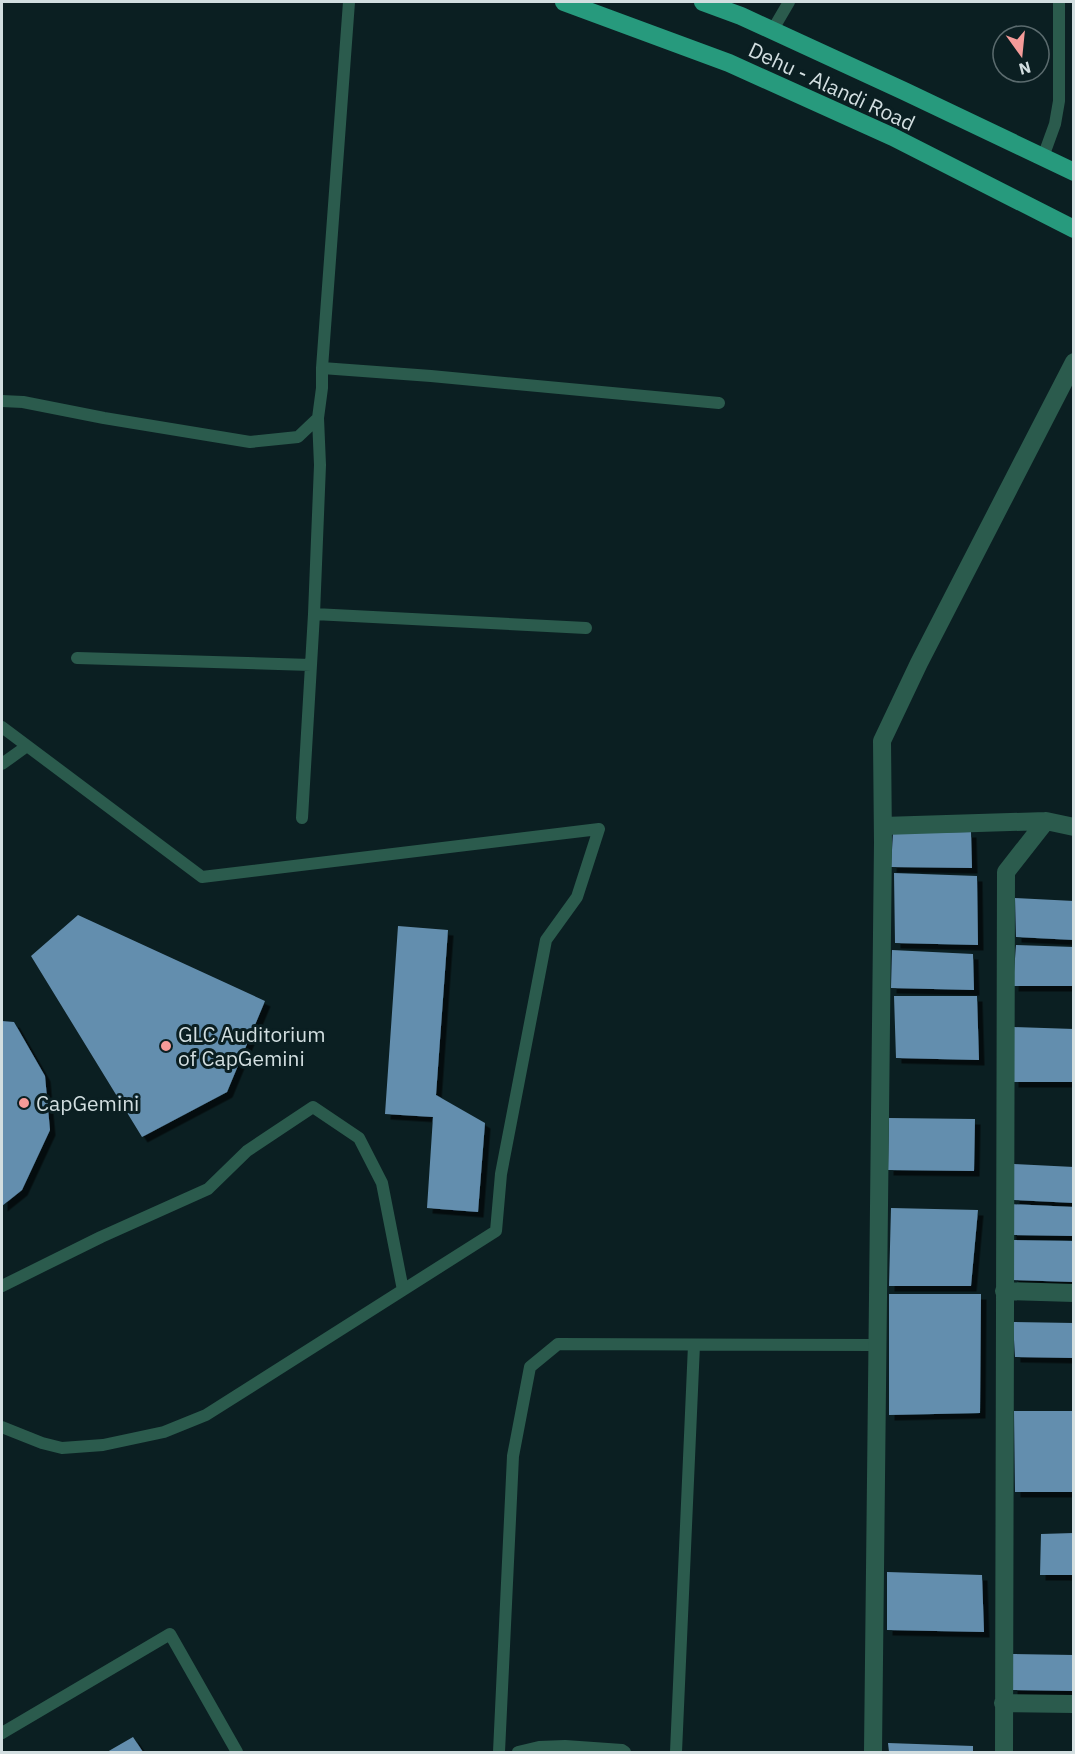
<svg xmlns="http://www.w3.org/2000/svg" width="1075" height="1754" font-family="'IBM Plex Sans',sans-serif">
<defs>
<filter id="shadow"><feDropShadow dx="5.5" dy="5.5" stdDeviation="0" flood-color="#0009"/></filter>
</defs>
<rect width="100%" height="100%" fill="#0b1f22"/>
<path fill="#648eae" filter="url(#shadow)" d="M971 832 972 868 891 867 893 833Z
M894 873 977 876 978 945 895 943Z
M1015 898 1074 901V940L1016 937Z
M78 915 265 1001 227 1092 142 1137 31 956Z
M398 926 448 930 436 1095 485 1123 478 1212 427 1208 433 1117 385 1114Z
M1016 945 1074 947V986H1013Z
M892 950 973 954 974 990 891 988Z
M894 996H977L979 1060 896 1058Z
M2 1021 14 1022 45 1076 50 1130 22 1190 2 1206Z
M1014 1027 1074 1029V1082H1013Z
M889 1118 975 1119 974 1171 888 1170Z
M1014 1164 1074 1167V1203L1014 1200Z
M1010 1204 1074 1207V1236L1011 1235Z
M891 1208 978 1210 971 1286H889Z
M1011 1240 1074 1241V1282L1013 1280Z
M889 1294H981L980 1413 889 1415Z
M1013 1322 1074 1323V1358L1015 1357Z
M1014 1411H1074V1492H1015Z
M1074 1533V1575H1040L1041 1534Z
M887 1572 982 1575 984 1632 887 1630Z
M1012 1654 1074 1655V1691L1012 1690Z
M133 1737 143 1752H107Z
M888 1743 973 1746V1752H889Z"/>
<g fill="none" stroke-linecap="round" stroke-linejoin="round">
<path stroke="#2b5b4d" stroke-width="12" d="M772 31 789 2
M1043 157 1055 124 1059 101V2
M322 368 431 376 719 403
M2 401 23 402 104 418 250 442 298 437 318 418 322 388V368L349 2
M314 614 586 628
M77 658 311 665
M2 727 202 877 599 829 577 897 546 940 501 1174 496 1231 206 1415 164 1432 103 1445 62 1448 42 1443 2 1427
M2 764 27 746
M302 818 314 614 320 465 318 418
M2 1286 101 1237 208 1189 247 1151 313 1107 359 1138 382 1183 403 1290
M2 1733 170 1634 237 1752
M499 1752 513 1456 530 1367 558 1344 877 1345
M518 1752 539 1747 565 1746 622 1750 625 1752
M676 1752 694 1345"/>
<path stroke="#2b5b4d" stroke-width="18" d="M883 826 1046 821 1074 827
M1004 1291 1074 1293
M1003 1703 1074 1704
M873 1752 883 842 882 741 919 663 1074 362
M1004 1752 1006 872 1046 821"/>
<path stroke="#279a7d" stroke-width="18" d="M564 2 729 63 893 137 1074 229
M703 2 741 16 904 91 1074 172"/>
</g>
<g fill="#f59b99" stroke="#0b1f22" stroke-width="2">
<circle cx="166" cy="1046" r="6"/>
<circle cx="24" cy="1103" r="6"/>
</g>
<g text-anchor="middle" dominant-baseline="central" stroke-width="6" stroke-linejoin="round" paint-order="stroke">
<g font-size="21" fill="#d2dee0" stroke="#0b1f22">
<text transform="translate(832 86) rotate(25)">Dehu - Alandi Road</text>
</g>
<g font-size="21" fill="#d2dee0" stroke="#0b1f22" text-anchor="start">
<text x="178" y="1034">GLC Auditorium<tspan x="178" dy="24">of CapGemini</tspan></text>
<text x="36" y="1103">CapGemini</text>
</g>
</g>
<rect width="1075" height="1754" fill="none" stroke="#d2dee0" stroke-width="6"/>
<g transform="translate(1021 54) rotate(165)"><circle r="28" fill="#0b1f22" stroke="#5b6b6e" stroke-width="1.5"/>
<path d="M0-4.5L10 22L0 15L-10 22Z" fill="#f59b99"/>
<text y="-9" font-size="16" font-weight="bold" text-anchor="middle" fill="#d2dee0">N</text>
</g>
</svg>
